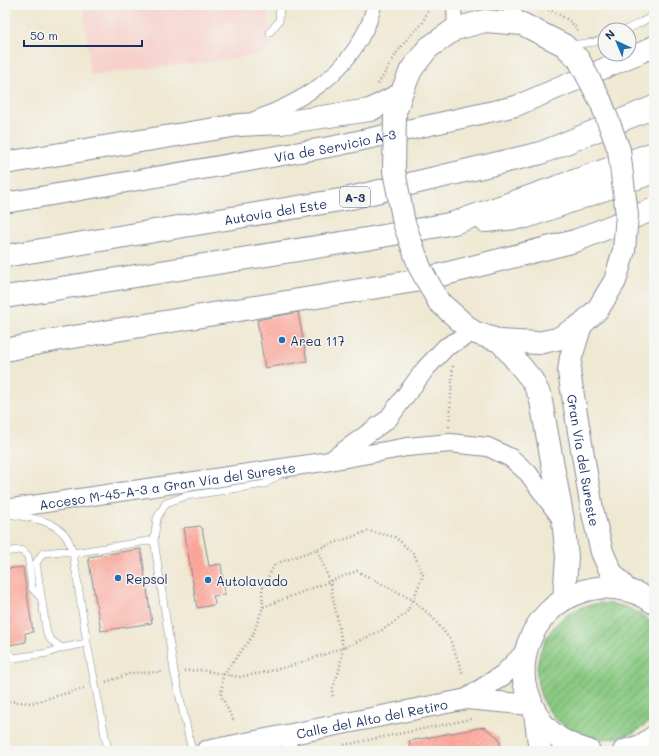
<svg xmlns="http://www.w3.org/2000/svg" width="659" height="756" font-family="Mali,sans-serif">
<defs>
<pattern id="garden-furrows" width="10" height="10" patternUnits="userSpaceOnUse"><rect width="10" height="10" fill="#89c981"/><path d="M-1 1l2-2M0 10L10 0M9 11l2-2" fill="none" stroke="#6fa46d"/></pattern>
<pattern id="building-hatch" width="6" height="6" patternUnits="userSpaceOnUse"><rect width="6" height="6" fill="#ffa89b"/><path d="M-1 1l2-2M0 6l6-6M5 7l2-2" fill="none" stroke="#da9188"/></pattern>
</defs>
<rect width="100%" height="100%" fill="#f6f6f2"/>
<filter id="ink" filterUnits="userSpaceOnUse"><feTurbulence type="fractalNoise" baseFrequency=".025" numOctaves="2"/><feDisplacementMap in="SourceGraphic" scale="8" xChannelSelector="R" yChannelSelector="G"/><feConvolveMatrix kernelMatrix="1 2 1 2 8 2 1 2 1" color-interpolation-filters="sRGB"/></filter>
<filter id="wash" filterUnits="userSpaceOnUse"><feTurbulence type="fractalNoise" baseFrequency=".012" numOctaves="4" result="noise"/><feDisplacementMap in="SourceGraphic" scale="16" xChannelSelector="R" yChannelSelector="G"/><feGaussianBlur stdDeviation="0.9" result="paint"/><feColorMatrix in="noise" values="0 0 0 0 0 0 0 0 0 0 0 0 0 0 0 0 0 1.4 0 .05"/><feComposite in="paint" operator="in"/></filter>
<g filter="url(#wash)">
<rect width="100%" height="100%" fill="#efe8d2"/>
<path fill="#f7d0cb" d="M84 5H266L270 32V46L259 54 232 59 90 75Z"/>
<path fill="url(#garden-furrows)" stroke="#527c70" d="M599 603C625 605 634 607 654 625V716C651 719 649 723 645 725 616 749 568 740 548 709 525 675 540 629 575 610 582 606 592 605 599 603Z"/>
<g id="blocks">
<path fill="url(#building-hatch)" d="M298 312 307 361 265 368 257 320Z
M200 526 202 528 209 566 221 564 225 595 213 596 215 602 214 605 197 608 184 528Z
M141 549 152 623 101 631 88 557Z
M23 567 33 632 25 633 26 642 9 645 5 622V569Z
M484 727 499 738 502 751H411L409 741Z"/>
</g>
</g>
<g filter="url(#ink)">
<use href="#blocks" fill-opacity="0" stroke="#858c98" stroke-width="1"/>
<g fill="none" stroke-linecap="round" stroke-linejoin="round">
<defs>
<path id="service" d="M625 30 640 23 654 15
M270 32 279 21 280 5
M570 45 595 42 605 38
M9 514C29 518 55 519 67 538 70 543 71 548 73 553L154 540 157 518 166 503 186 496 265 484 280 474
M154 540 174 671 192 751
M5 552 19 550 23 551 28 556 32 588 41 598
M62 648 51 640 47 634 36 563 43 553 63 551 73 553 87 643 108 751
M5 652 14 658 48 653 62 648 87 643"/>
<path id="minor" d="M454 5 455 29
M508 5 522 24
M254 119C302 101 341 79 365 31 370 23 372 14 374 5
M287 735 291 751"/>
<g id="tertiary">
<path d="M334 458 388 419 426 368 446 347 473 332"/>
<path id="s1" d="M5 509 330 461 407 447 450 443 488 447 511 458 528 473 561 518"/>
</g>
<g id="secondary">
<path id="s2" d="M5 203 335 146 516 106 654 47"/>
<path d="M467 699 503 675 526 652"/>
<path id="s3" d="M206 751 467 699 531 705"/>
</g>
<g id="primary">
<path d="M397 107 401 94 411 70 428 48 455 29 485 21 522 24 564 45 579 60"/>
<path d="M5 163 239 125 281 123 370 110 401 94"/>
<path d="M439 302 473 332 500 341 538 343 557 339 581 325 598 309 615 281 624 250"/>
<path id="s4" d="M581 325 571 357 569 372 592 509 602 552 611 572 626 589"/>
<path d="M500 341 532 380 540 396 563 520 567 557 564 599"/>
<path d="M535 713 540 751"/>
<path d="M589 751C575 747 562 742 551 732 539 722 532 708 528 693 526 689 524 683 524 679 519 627 563 583 615 588 628 590 643 594 654 603"/>
<path d="M624 751 641 746 654 737"/>
</g>
<g id="motorway">
<path d="M650 49 654 47"/>
<path d="M485 221 526 217 654 172"/>
<path id="s5" d="M5 256 346 199 541 153 654 107"/>
<path d="M5 297 372 238 454 223 654 153"/>
<path d="M5 350 55 340 421 280 575 241 654 209"/>
</g>
</defs>
<use href="#service" stroke="#858c98" stroke-width="8"/>
<use href="#minor" stroke="#858c98" stroke-width="16"/>
<use href="#tertiary" stroke="#858c98" stroke-width="20"/>
<use href="#secondary" stroke="#858c98" stroke-width="22"/>
<use href="#primary" stroke="#858c98" stroke-width="24"/>
<use href="#motorway" stroke="#858c98" stroke-width="24"/>
<path stroke="#858c98" stroke-width="2.5" stroke-dasharray="1 3" stroke-linecap="butt" d="M537 5C549 10 573 18 578 32
M378 84 398 51 407 39 422 24 430 5
M449 427 453 364
M263 607 262 589 275 564 368 531 395 537 414 554 423 575 413 600 406 614 382 630 343 648 339 671 332 690 333 699
M184 671 200 670 239 677 261 673 290 666 343 648 330 582 317 549
M106 682 132 673 163 672
M5 701 31 703 86 688
M233 720 221 695 223 675 252 637 263 607 357 571 413 600 433 618 450 639 463 674
M5 746 6 751
M339 751 344 745 471 719"/>
<use href="#service" stroke="#fff" stroke-width="7"/>
<use href="#minor" stroke="#fff" stroke-width="14"/>
<use href="#tertiary" stroke="#fff" stroke-width="18"/>
<use href="#secondary" stroke="#fff" stroke-width="20"/>
<use href="#primary" stroke="#fff" stroke-width="22"/>
<use href="#motorway" stroke="#fff" stroke-width="22"/>
<defs>
<path id="primary-bridge" d="M579 60 601 102 619 150 627 215 624 250
M395 115 394 171 404 223 420 268 439 302"/>
</defs>
<use href="#primary-bridge" stroke="#858c98" stroke-width="24" stroke-linecap="butt"/>
<use href="#primary-bridge" stroke="#fff" stroke-width="22"/>
</g>
</g>
<g fill="#1f6fb2" stroke="#f6f6f2" stroke-width="1.5">
<circle cx="282" cy="340" r="4"/>
<circle cx="118" cy="578" r="4"/>
<circle cx="208" cy="580" r="4"/>
</g>
<g text-anchor="middle" dominant-baseline="central" stroke-width="3" stroke-linejoin="round" paint-order="stroke">
<rect fill="#f6f6f2" stroke="#5d6b8a" stroke-width="1" x="340" y="187" width="30" height="20" rx="3"/>
<g font-size="12" font-weight="bold" fill="#1b2f5e">
<text x="355" y="197">A-3</text>
</g>
<g font-size="13" fill="#1b2f5e" stroke="#f6f6f2">
<text stroke="none"><textPath href="#s2" startOffset="335">Vía de Servicio A-3</textPath></text>
<text stroke="none"><textPath href="#s5" startOffset="274">Autovía del Este</textPath></text>
<text stroke="none"><textPath href="#s4" startOffset="138">Gran Vía del Sureste</textPath></text>
<text stroke="none"><textPath href="#s1" startOffset="164">Acceso M-45-A-3 a Gran Vía del Sureste</textPath></text>
<text stroke="none"><textPath href="#s3" startOffset="169">Calle del Alto del Retiro</textPath></text>
</g>
<g font-size="13" fill="#1b2f5e" stroke="#f6f6f2" text-anchor="start">
<text x="290" y="340">Area 117</text>
<text x="126" y="578">Repsol</text>
<text x="216" y="580">Autolavado</text>
</g>
</g>
<rect width="659" height="756" fill="none" stroke="#f6f6f2" stroke-width="20"/>
<g transform="translate(617 42) rotate(316)"><circle r="19" fill="#f6f6f2" stroke="#9ea6b7"/>
<path d="M0-3L7 15L0 10L-7 15Z" fill="#1f6fb2"/>
<text y="-6" font-size="11" font-weight="bold" text-anchor="middle" fill="#1b2f5e">N</text>
</g>
<path d="M24 40v6h118v-6" fill="none" stroke="#1b2f5e" stroke-width="2"/>
<text x="30" y="40" font-size="12" fill="#1b2f5e" stroke="#f6f6f2" stroke-width="3" paint-order="stroke">50 m</text>
</svg>
